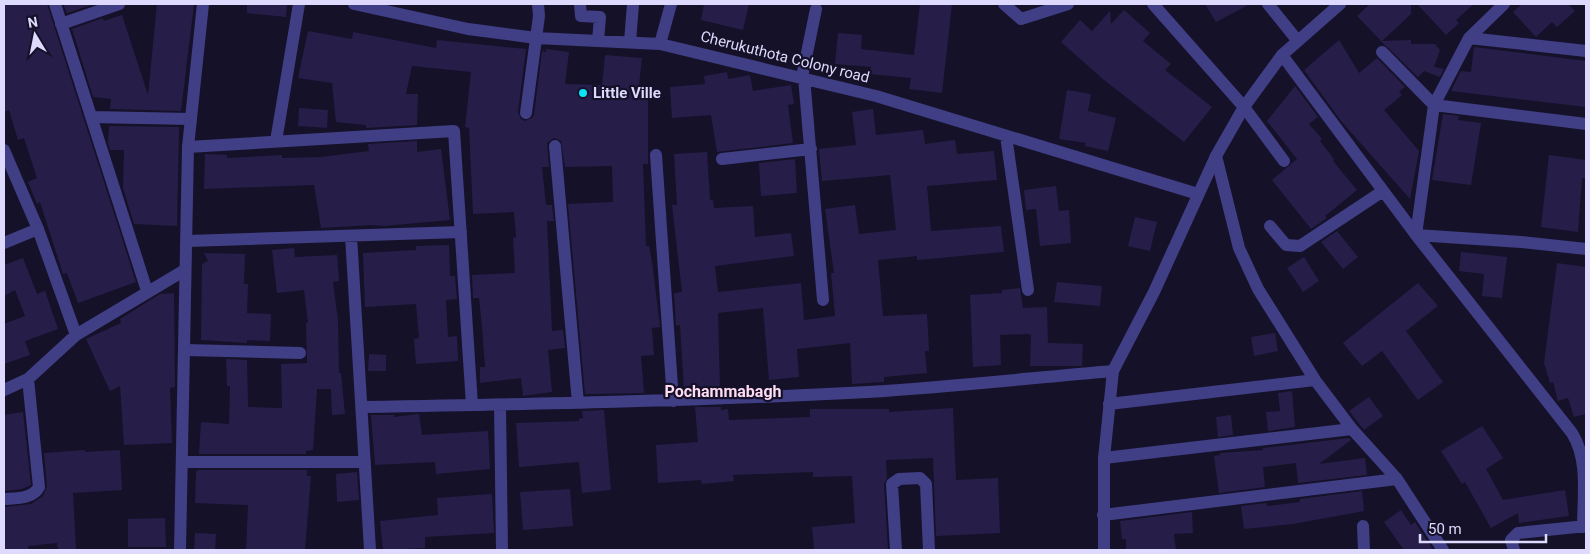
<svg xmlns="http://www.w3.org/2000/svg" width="1590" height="554" font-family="Roboto,sans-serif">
<rect width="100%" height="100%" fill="#151129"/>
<path fill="#261e49" d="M4 4H47L136 282 78 303 67 273 63 274 40 202 37 204 28 182 37 178 24 138 18 140 9 110 4 112Z
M63 4H91V5L67 13Z
M157 4H194L181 111 110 109 111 99 93 97 72 29 103 18 104 21 122 15 148 95Z
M247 4H287L286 17 247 13Z
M704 4H749L743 30 701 20Z
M920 4H952L942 93 909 89 911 78 870 74 871 67 835 64 838 33 862 35 861 49 914 55Z
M1205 4H1250L1216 22Z
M1370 4H1411V14L1382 41 1411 40V44H1435L1440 50 1434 67 1444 69 1440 77 1424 71 1418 77 1384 44 1357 16Z
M1417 4H1474L1456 20 1459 23 1446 35Z
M1522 4H1568L1575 11 1557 27 1552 22 1536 37 1513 12Z
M1124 10 1150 33 1143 41 1171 64 1165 70 1212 107 1184 142 1104 80 1061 42 1080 20 1092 31 1110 11 1111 24Z
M308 31 352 39 353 32 436 48 437 40 526 49 518 112 521 119 525 121 532 118 534 115 542 51 546 52V49L569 52 565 84 602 85 605 55 642 58 639 85 648 86V164H643L646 246H649L652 261 660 327 652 328 654 355 641 356 644 393 585 394 568 204 613 202 612 166 565 167 561 141 554 138 547 143 549 167H542L546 205H552L554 221H547L552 331 563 330 565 348 548 350 552 392 523 396 521 378 480 383V367H485L482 327 479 298H473L472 275 515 273 513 238 516 237 514 212 473 214 469 128 465 127 471 72 412 66 406 94H418L417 125 366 128V125L336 122 332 83 298 78Z
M1339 40 1359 73 1377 58 1405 87 1399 92 1402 95 1384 110 1419 151 1410 199 1341 121 1304 70Z
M1474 47 1586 61V107L1451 91 1461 71 1471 72Z
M727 72 728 79 750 75 753 91 791 85 794 104 788 105 793 143 717 152 711 115 672 118 670 87 705 84 704 76Z
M1295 86 1318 117 1309 124 1322 139 1320 141 1334 159 1333 161 1357 190 1325 216 1327 218 1311 229 1272 180 1297 159 1267 121Z
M1067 90 1091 94 1088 111 1116 118 1108 151 1085 146 1086 143 1059 139Z
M299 108 328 110 327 128 298 126Z
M873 109 876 135 923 130 925 144 955 140 957 154 994 151 997 180 927 186 931 231 1001 226 1004 252 917 260V256L878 260 883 316 927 314 929 351H925L927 373 884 377V382L852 384 850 343 797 349 799 377 769 380 763 308 718 313 720 390 684 389 680 325 676 326 674 293 682 292 672 205H677L674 154 707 152 710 200H713L714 208 753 206 755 237 791 233 794 256 715 266 718 292 801 283 804 320 835 316 831 273H834L825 209 855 205 859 234 896 230 890 175 822 181 819 149 856 145 852 112Z
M1443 114 1459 116 1458 120 1481 123 1471 185 1432 180Z
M109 126 179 127 177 226 134 224 123 188 124 150H110L108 143Z
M417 141V152L441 149 450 220 384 226 371 225 321 228 314 185 204 189 205 154 227 155V158L282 155V158L321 157 369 151 368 144Z
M1549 155 1586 160V179L1582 178 1578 232 1541 227Z
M795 159 797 193 761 196 759 163Z
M1056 186 1059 211 1069 210 1071 243 1040 246 1036 209 1026 210 1024 190Z
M1135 217 1157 222 1150 251 1128 246Z
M1337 231 1358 257 1343 269 1321 242Z
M449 245 450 276H455L457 299 446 300 448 337 457 336 458 361 416 364 414 339 419 338 416 304 365 307 363 253 416 250V246Z
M294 248 295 257 337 255 339 281 333 282 338 321 339 373H341L345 414 332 415 331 389H317L313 450 306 451V454H199L201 422 229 424 230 386H227L226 359 247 360 248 407 282 408 281 364 307 363 306 323H308L304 290 277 293 272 250Z
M1461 252 1507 257 1502 298 1482 296 1484 274 1459 271Z
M204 253 245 254 244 284H248L247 313 271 314 270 341 247 340V343L201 340 202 264 208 261Z
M1304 257 1319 281 1303 292 1287 268Z
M23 258 37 294 45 291 58 329 25 341 30 355 4 364V324L25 316 15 290 4 296V265Z
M1557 263 1586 267V414L1574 417 1568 398 1558 401 1553 382 1550 383 1544 363Z
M1057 282 1102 286 1100 306 1054 302Z
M1418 283 1438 306 1406 331 1443 382 1418 400 1382 351 1362 366 1343 343Z
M1020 288 1023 308 1047 307 1048 343 1083 344 1082 366H1030L1031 335 1028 334 1000 335 1001 365 973 367 970 295 1002 293V290Z
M174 293 175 387 170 388 172 443 124 445 120 386 110 391 86 339 121 323 120 319 160 294Z
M1275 333 1278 351 1254 356 1251 337Z
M369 354 386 355V371H368Z
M1292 391 1295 427 1268 431 1266 412 1280 411 1278 393Z
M1369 397 1383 416 1364 430 1349 411Z
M695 407H721V410L728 409 729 420 810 417V409H889V412L953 408 956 480 998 478 1000 533 936 536 933 458 886 460 887 478 884 484 888 550H814L812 527 855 523 852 476 813 477V472L733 475 734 481 702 484 701 480 658 483 656 445 698 442Z
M604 410 611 490 582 493 579 462 519 467 516 423 579 421V419L583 418 582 411Z
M23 412 31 485 22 489 4 491V415Z
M419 414 422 435 488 431 490 469 436 474 435 462 375 465 371 415H394V417Z
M1231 415 1233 435 1218 437 1216 417Z
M1482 426 1503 458 1486 469 1503 500 1565 490 1569 516 1519 523 1518 513 1491 528 1465 482 1462 484 1441 451Z
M1349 438 1351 440 1319 464 1365 458 1367 475 1298 483 1296 463 1263 467 1265 487 1219 493 1214 456 1220 455V453L1263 450V448Z
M85 450V452L120 450 122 490 73 493 76 550H58L57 543 28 546 29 550H4V507L31 504 43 496 47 486 44 453Z
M198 470H307V476H311L305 550H246L248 505 195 503 196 472Z
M357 472 359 500 337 502 336 474Z
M570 489 573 526 523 530 520 492Z
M1362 491 1364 511 1293 524 1244 529 1241 506 1267 503V506L1300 502V499Z
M492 494 494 533 425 537V548L383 550 380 521 438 515 437 498Z
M1401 510 1411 525 1415 522 1433 550H1404L1384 522Z
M1192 512 1193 533 1174 534 1176 550H1126V539H1122L1120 521Z
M165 518 166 547H128V519Z
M195 533 216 534 215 550H194Z"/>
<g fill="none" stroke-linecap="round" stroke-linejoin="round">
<path stroke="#403e85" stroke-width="12" d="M55 4 147 291
M354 4 468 29 536 38 660 44 876 96 1198 194
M580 4 581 16 600 17 598 41
M1004 4 1021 19 1068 4
M1153 4 1244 107 1284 161
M1268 4 1297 40
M1504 4 1469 38 1434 105 1416 235 1521 242 1586 249
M61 24 119 4
M1469 38 1586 51
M630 42 633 4
M660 44 671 4
M1382 52 1434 105 1586 124
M1282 55 1416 235 1572 433C1589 460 1583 496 1583 527
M802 77 816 9
M804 77 823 300
M526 113 539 16 538 4
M91 117 191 119
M1006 136 1028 290
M276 141 299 4
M555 146 578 403
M188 147 454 131 472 405
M4 150 38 229 76 335
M656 155 673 401
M1216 156 1239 248 1258 289 1315 380 1352 429 1397 479 1443 550
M722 159 811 149
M1270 226 1286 245 1300 246 1383 191
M351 236 370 550
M188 241 461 232
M4 243 38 229
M185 350 300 353
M4 390 28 379 76 335 185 270
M1109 404 1315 380
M500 405 502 550
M362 407C530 404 699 401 868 392 949 387 1031 378 1113 371
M1104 458 1352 429
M182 462H365
M4 499C16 498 33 499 39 487L28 379
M1103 515 1397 479
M1363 526 1364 550
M896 550 892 484 899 479 920 478 926 484 929 550
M1514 550 1511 540 1518 533 1586 526"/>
<path stroke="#403e85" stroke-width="12" d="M180 550 188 147 203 4
M1104 550V458L1113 371 1154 292 1216 156 1244 107 1282 55 1340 4"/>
</g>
<circle fill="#0ee1f5" stroke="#151129" stroke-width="2" cx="583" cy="93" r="5"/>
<g text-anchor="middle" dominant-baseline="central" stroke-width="4.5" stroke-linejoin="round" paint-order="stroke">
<g font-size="15" fill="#dedafe" stroke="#151129">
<text transform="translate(785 57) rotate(14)">Cherukuthota Colony road</text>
</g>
<g font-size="15" font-weight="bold" fill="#dedafe" stroke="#151129" text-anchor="start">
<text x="593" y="93">Little Ville</text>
</g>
<g font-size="16" font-weight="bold" fill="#fedcf2" stroke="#151129">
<text x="723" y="391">Pochammabagh</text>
</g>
</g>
<rect width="1590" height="554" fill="none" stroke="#dedafe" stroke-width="10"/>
<g transform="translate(35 35) rotate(350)" stroke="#151129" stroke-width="4" paint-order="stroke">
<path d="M0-4L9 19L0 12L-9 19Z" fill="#dedafe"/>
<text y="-8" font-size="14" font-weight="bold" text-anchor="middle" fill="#dedafe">N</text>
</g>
<path d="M1420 534v8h126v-8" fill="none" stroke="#dedafe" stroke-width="2.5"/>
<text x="1428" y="534" font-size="15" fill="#dedafe" stroke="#151129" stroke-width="4" paint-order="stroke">50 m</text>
</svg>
